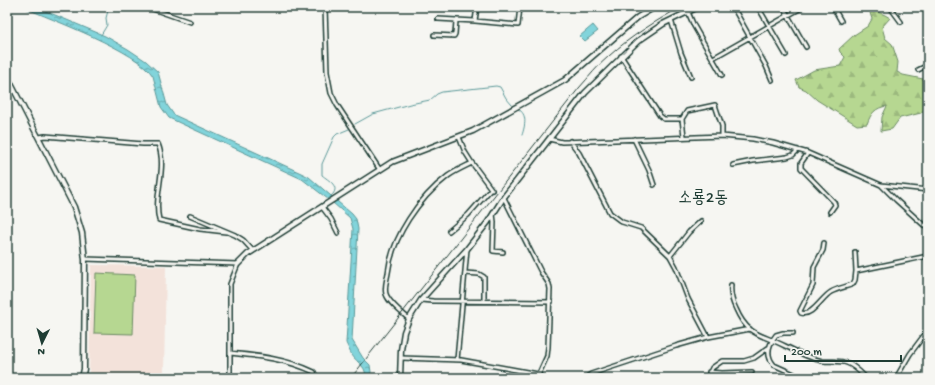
<svg xmlns="http://www.w3.org/2000/svg" width="935" height="385" font-family="'Gochi Hand','Poor Story',sans-serif">
<defs>
<pattern id="forest-firs" width="22" height="20" patternUnits="userSpaceOnUse"><rect width="22" height="20" fill="#b6d791"/><path d="M5 1l3.5 6h-7zM16 11l3.5 6h-7z" fill="#9cb97e"/></pattern>
<pattern id="water-ripples" width="26" height="14" patternUnits="userSpaceOnUse"><rect width="26" height="14" fill="#82d4db"/><path d="M2 4q2-2 4 0t4 0M15 11q2-2 4 0t4 0" fill="none" stroke="#6aadb2"/></pattern>
</defs>
<rect width="100%" height="100%" fill="#f6f6f2"/>
<filter id="ink" filterUnits="userSpaceOnUse"><feTurbulence type="fractalNoise" baseFrequency=".025" numOctaves="2"/><feDisplacementMap in="SourceGraphic" scale="8" xChannelSelector="R" yChannelSelector="G"/><feConvolveMatrix kernelMatrix="1 2 1 2 8 2 1 2 1" color-interpolation-filters="sRGB"/></filter>
<g filter="url(#ink)">
<path fill="#f3e2da" d="M91 265 166 266 164 373H152V378H89Z"/>
<path fill="#b6d791" stroke="#6a8a62" d="M96 273 135 275 133 334 94 333Z"/>
<path fill="url(#forest-firs)" stroke="#6a8a62" d="M875 11 885 15 890 18 882 27 885 38 892 44 898 62 897 72 903 75 928 80V105L921 113 900 118 892 129 881 131 882 117 887 106C875 108 871 113 867 124L857 125 817 100 806 90 799 87 796 80 814 70 840 66 845 57 840 52 839 49 854 35 868 26 872 19 870 13Z"/>
<path fill="url(#water-ripples)" stroke="#5a9898" d="M23 7H36L105 36 128 49 146 61 158 72 167 105 174 115 301 173 309 177 352 214 356 219 358 229 352 340 363 358 370 365 371 372 369 378H364C369 368 357 363 352 355 350 352 348 347 346 343L353 229 350 218 333 203 302 179 169 118 161 107 153 76C138 51 52 20 23 7Z
M593 25 598 31 585 41 580 36Z"/>
<g fill="none" stroke-linecap="round" stroke-linejoin="round">
<path stroke="#5a9898" stroke-width="1" d="M101 35 107 25 106 18 109 7
M518 109C528 114 525 126 522 135
M355 124 373 114 410 104 430 100 437 94 442 92 496 86 500 87 506 98 512 105
M331 196C342 187 328 180 322 175V164L334 137 337 134 349 129"/>
<defs>
<path id="street" d="M147 7 190 22
M325 7 327 72 331 93 337 105 380 170
M733 7 766 66 772 80
M758 7 786 55
M783 7 806 47
M833 7 841 21
M890 7 901 22
M688 12 694 26 722 75
M438 19 475 21 477 7
M671 20 681 53 691 77
M475 21 518 25 520 7
M434 35 454 36 455 34 456 21
M621 56 660 116 664 119H682L684 136
M713 58 803 7
M918 70 928 65
M682 119 687 111 715 105 722 126V136
M39 137 45 136 143 144H158C168 168 153 195 159 220L200 229 226 232
M459 137 465 152 472 163 492 190
M549 139 562 142 722 136 753 139 773 143 808 153 881 185 928 190
M634 139 649 170 654 185
M570 141 579 153 610 213 622 222 641 228 670 256 676 267 688 299 708 337
M808 153 801 163V168L834 202 835 205 830 212
M733 165 753 161 787 157 793 155 798 150
M881 185 896 200 928 229
M504 198 541 272 549 284 550 289 548 347 547 356 537 378
M322 207 331 219 338 233
M493 214 494 222 493 251 503 252
M190 216 235 235 243 240 253 251
M449 231 468 215 491 189
M824 243 823 250 814 267 813 285 800 311 801 313C812 317 822 297 831 292 838 288 846 287 853 284L855 280 856 271 928 256
M855 252 856 271
M670 256 689 232 701 221
M85 259 238 264 230 284V378
M465 273 479 274 484 277V301
M731 285C730 294 732 301 736 309 748 337 762 334 785 346 797 352 809 358 822 361 831 362 839 360 847 363 855 366 860 372 866 378
M421 300 433 301 551 302
M409 319C401 312 389 303 386 294 384 288 387 279 388 273 392 237 419 198 448 176 455 171 464 167 472 163
M793 333H783L776 335C769 344 765 355 774 365L794 374V378
M230 353C259 356 287 359 314 372L316 378
M401 358 461 360 538 374
M457 360 467 249
M709 372 722 373 752 372
M585 378 591 374 676 346 708 337 750 329
M707 378 712 368 722 361H744L754 358 768 348
M896 378 910 354 928 330"/>
<path id="secondary" d="M7 76 74 207 82 233 85 260 84 369 82 378
M238 264 248 254 392 162 473 131 565 80 638 17 655 7
M400 378 401 350 404 332 409 319 421 300 467 249 488 222 504 197 585 93 638 41 663 24 698 7"/>
</defs>
<use href="#street" stroke="#1f3d34" stroke-width="6"/>
<use href="#secondary" stroke="#1f3d34" stroke-width="7"/>
<use href="#street" stroke="#f6f6f2" stroke-width="3"/>
<use href="#secondary" stroke="#f6f6f2" stroke-width="4"/>
<path stroke="#1f3d34" stroke-width="1" d="M351 378 579 88C589 77 598 65 609 56 631 36 656 21 681 7"/>
</g>
</g>
<g text-anchor="middle" dominant-baseline="central" stroke-width="3" stroke-linejoin="round" paint-order="stroke">
<g font-size="17" fill="#1f3d34" stroke="#f6f6f2">
<text x="703" y="199">소룡2동</text>
</g>
</g>
<rect width="935" height="385" fill="none" stroke="#f6f6f2" stroke-width="24"/>
<rect x="12" y="12" width="911" height="361" fill="none" stroke="#1f3d34" stroke-width="1.5" filter="url(#ink)"/>
<g transform="translate(42 343) rotate(185)" stroke="#f6f6f2" stroke-width="3" paint-order="stroke">
<path d="M0-3L7 15L0 10L-7 15Z" fill="#1f3d34"/>
<text y="-6" font-size="11" font-weight="bold" text-anchor="middle" fill="#1f3d34">N</text>
</g>
<path d="M785 355v6h116v-6" fill="none" stroke="#1f3d34" stroke-width="2"/>
<text x="791" y="355" font-size="12" fill="#1f3d34" stroke="#f6f6f2" stroke-width="3" paint-order="stroke">200 m</text>
</svg>
